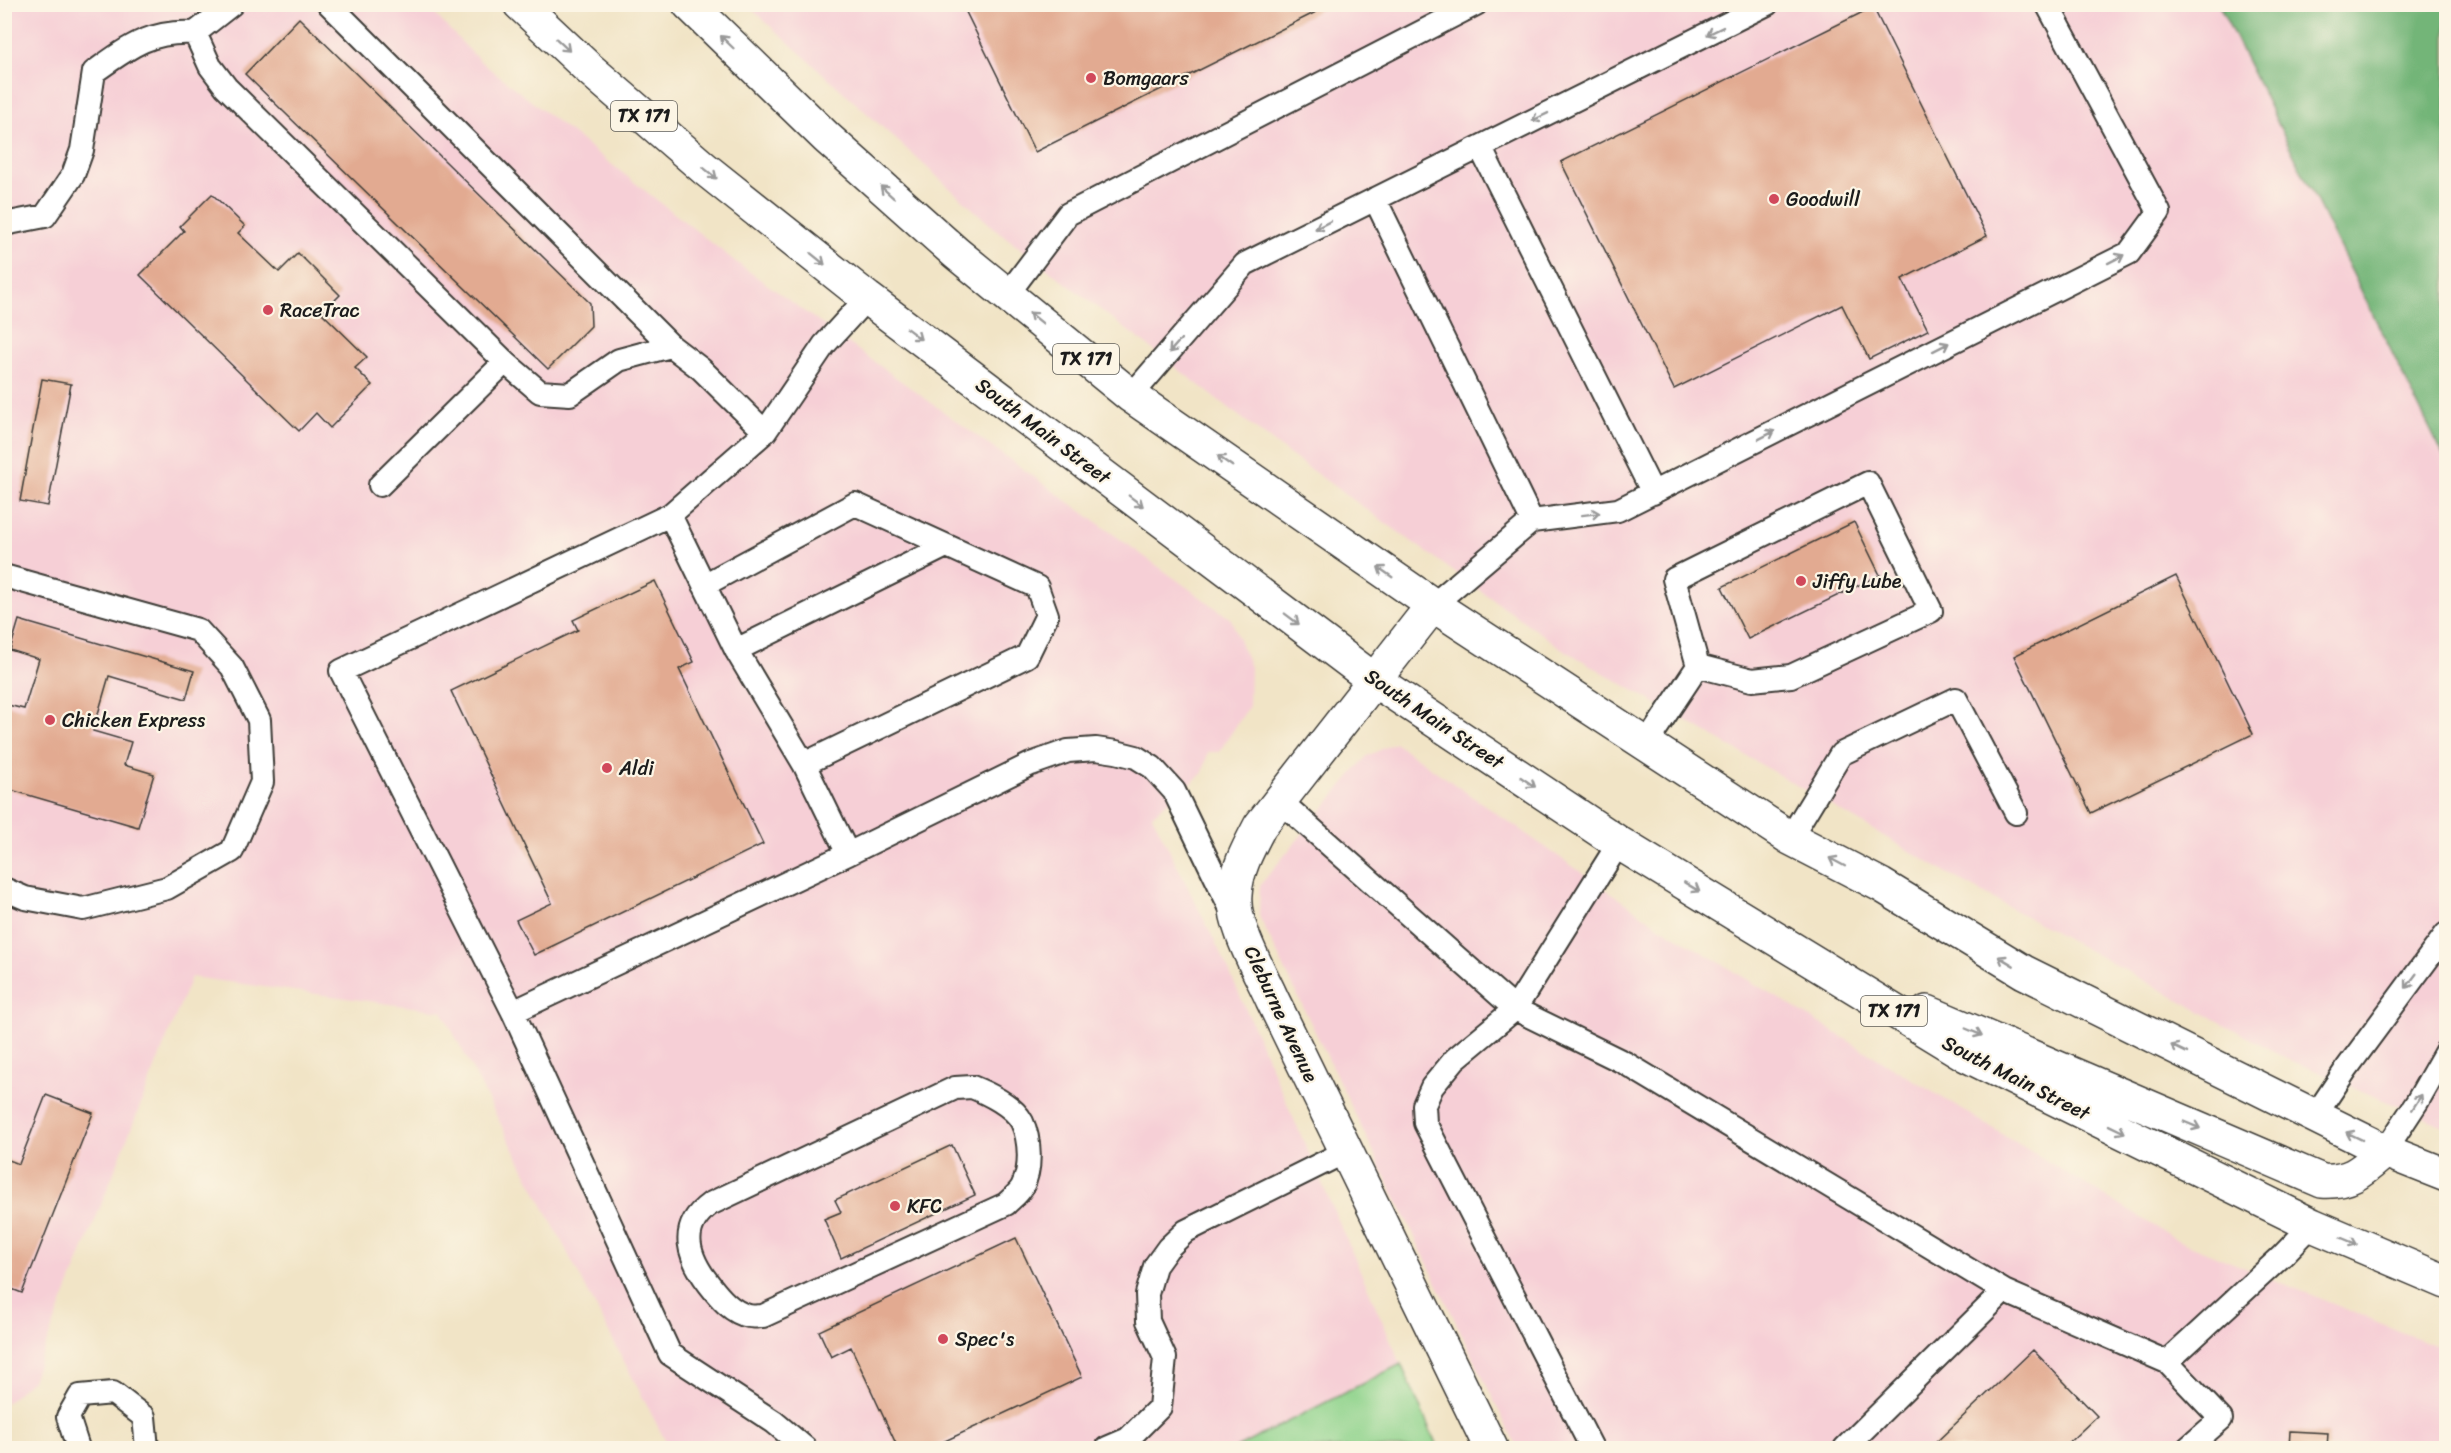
<svg xmlns="http://www.w3.org/2000/svg" width="2451" height="1453" font-family="Sriracha,sans-serif">
<rect width="100%" height="100%" fill="#fcf5e5"/>
<filter id="ink" filterUnits="userSpaceOnUse"><feTurbulence type="fractalNoise" baseFrequency=".0167" numOctaves="2"/><feDisplacementMap in="SourceGraphic" scale="12" xChannelSelector="R" yChannelSelector="G"/><feConvolveMatrix kernelMatrix="1 2 1 2 8 2 1 2 1" color-interpolation-filters="sRGB"/></filter>
<filter id="wash" filterUnits="userSpaceOnUse"><feTurbulence type="fractalNoise" baseFrequency=".008" numOctaves="4" result="noise"/><feDisplacementMap in="SourceGraphic" scale="24" xChannelSelector="R" yChannelSelector="G"/><feGaussianBlur stdDeviation="1.35" result="paint"/><feColorMatrix in="noise" values="0 0 0 0 0 0 0 0 0 0 0 0 0 0 0 0 0 1.4 0 .05"/><feComposite in="paint" operator="in"/></filter>
<g filter="url(#wash)">
<rect width="100%" height="100%" fill="#f1e4c6"/>
<path fill="#f6cfd6" d="M5 5H426L480 61 736 262 1231 619 1250 667 1249 706 1219 752H1208L1203 773 1152 815 1226 964 1401 1364 1236 1448H669L442 1011 191 977 32 1380 5 1404Z
M747 5H2219L2446 461V1127L2288 1059 1952 876 1561 648 1286 452 994 228Z
M1395 743 1659 926 2179 1241 2446 1350V1448H1517L1259 916 1260 885 1367 756Z"/>
<path fill="#8fd38c" stroke="#567854" stroke-width="1.5" d="M1401 1364 1438 1448H1236Z"/>
<path fill="#73b578" stroke="#48684a" stroke-width="1.5" d="M2219 5H2446V461Z"/>
<g id="blocks">
<path fill="#e2aa91" d="M962 4H1332L1035 152Z
M1873 7 1987 236 1902 279 1928 330 1869 359 1842 305 1674 389 1561 162Z
M299 18 590 303 591 326 548 369 245 74Z
M212 194 245 226 238 233 279 272 298 253 340 295 322 313 367 357 355 368 372 385 330 428 316 413 299 431 140 275 184 231 180 226Z
M42 379 71 384 48 506 20 501Z
M1854 522 1880 575 1748 639 1722 587Z
M2176 576 2253 734 2091 813 2014 656Z
M655 581 694 662 679 669 763 844 534 955 516 920 552 903 451 691 578 630 573 620Z
M19 620 194 671 186 699 109 676 93 731 131 742 124 765 154 774 138 827 4 788V704L24 709 39 659 10 650Z
M46 1095 93 1113 22 1293 4 1286V1158L19 1164Z
M952 1145 975 1195 841 1258 824 1219 841 1212 835 1200Z
M1016 1238 1082 1377 930 1448H898L851 1347 831 1357 819 1331Z
M2033 1350 2097 1416 2063 1448H1930Z
M2290 1431 2328 1433 2327 1448H2289Z"/>
</g>
</g>
<g filter="url(#ink)">
<use href="#blocks" fill-opacity="0" stroke="#3c3a36" stroke-width="1.5"/>
<g fill="none" stroke-linecap="round" stroke-linejoin="round">
<defs>
<path id="lane" d="M329 4 671 346
M195 33 232 4
M1480 147 1653 493
M1375 199 1532 521 1433 605
M4 224 45 216 73 175 82 150 94 72C129 47 150 30 195 33L210 66 226 87 505 362 540 392 570 394 619 360 671 346 701 369 765 432
M1007 295 1068 214 1476 4
M1131 396 1245 264 1767 4
M380 485 505 362
M670 515 736 650 804 764 848 854
M1532 521 1618 510 2129 253 2159 212 2047 4
M4 576 198 630 232 667 259 720 262 782 232 851 167 888 83 909 25 898 4 889
M704 585 855 504 1037 587 1047 615 1027 656 804 764
M736 650 946 546
M1646 744 1698 666 1752 680 1791 676 1931 611 1868 483 1674 579 1698 666
M1279 800 1515 1009 1625 1063 2004 1291
M1790 838 1841 754 1956 699 2016 813
M513 1012 848 854 1031 764 1068 751 1096 749 1116 752 1136 757 1152 767 1174 791 1233 913
M972 1087C987 1093 1014 1106 1022 1122 1030 1139 1032 1169 1022 1187 1019 1193 1011 1199 1006 1204L763 1316C759 1316 753 1317 749 1316 732 1313 719 1297 709 1284 689 1258 677 1228 710 1204L955 1088Z
M2315 1116 2347 1068 2446 934
M2385 1151 2417 1102 2446 1051
M2167 1362 2282 1256 2312 1225
M78 1448 68 1417 80 1396 113 1393 144 1417 147 1448
M805 1448 774 1422 670 1354 513 1012 341 671 670 515 765 432 824 345 867 298
M1107 1448 1128 1439 1160 1407 1165 1358 1148 1321 1147 1294 1155 1266 1168 1248 1186 1231 1347 1151
M1592 1448 1425 1123 1424 1105 1432 1087 1455 1059 1515 1009 1619 843
M1845 1448 2004 1291 2167 1362 2221 1419 2188 1448"/>
<path id="street" d="M1433 605 1260 826C1249 847 1236 870 1235 895 1232 924 1260 972 1272 999L1491 1448"/>
<path id="primary" d="M520 4 586 66 705 169 867 298 1374 680 1619 843 1966 1055 2312 1225 2446 1282
M689 4 827 138 956 253 1131 396 1433 605 1790 838 1881 885 2024 972 2385 1151 2446 1175
M1927 1012 2322 1181C2352 1183 2364 1169 2385 1151"/>
</defs>
<use href="#lane" stroke="#3c3a36" stroke-width="26"/>
<use href="#street" stroke="#3c3a36" stroke-width="36"/>
<use href="#primary" stroke="#3c3a36" stroke-width="36"/>
<use href="#lane" stroke="#fff" stroke-width="22"/>
<use href="#street" stroke="#fff" stroke-width="33"/>
<use href="#primary" stroke="#fff" stroke-width="33"/>
</g>
<defs><path id="oneway-shaft" d="M-6 0H5M1.5-3L5.5 0L1.5 3" fill="none" stroke-width="1.6" stroke-linecap="round" stroke-linejoin="round" transform="scale(1.5)"/></defs>
<g stroke="#999">
<use href="#oneway-shaft" transform="translate(1715 31) rotate(154)"/>
<use href="#oneway-shaft" transform="translate(727 42) rotate(-136)"/>
<use href="#oneway-shaft" transform="translate(563 45) rotate(43)"/>
<use href="#oneway-shaft" transform="translate(1540 117) rotate(154)"/>
<use href="#oneway-shaft" transform="translate(710 173) rotate(39)"/>
<use href="#oneway-shaft" transform="translate(887 192) rotate(-138)"/>
<use href="#oneway-shaft" transform="translate(1323 225) rotate(153)"/>
<use href="#oneway-shaft" transform="translate(818 259) rotate(39)"/>
<use href="#oneway-shaft" transform="translate(2116 259) rotate(-27)"/>
<use href="#oneway-shaft" transform="translate(1036 318) rotate(-141)"/>
<use href="#oneway-shaft" transform="translate(914 334) rotate(37)"/>
<use href="#oneway-shaft" transform="translate(1175 346) rotate(131)"/>
<use href="#oneway-shaft" transform="translate(1941 347) rotate(-27)"/>
<use href="#oneway-shaft" transform="translate(1767 435) rotate(-27)"/>
<use href="#oneway-shaft" transform="translate(1225 461) rotate(-145)"/>
<use href="#oneway-shaft" transform="translate(1136 501) rotate(37)"/>
<use href="#oneway-shaft" transform="translate(1591 514) rotate(-7)"/>
<use href="#oneway-shaft" transform="translate(1385 572) rotate(-145)"/>
<use href="#oneway-shaft" transform="translate(1292 619) rotate(37)"/>
<use href="#oneway-shaft" transform="translate(1528 782) rotate(34)"/>
<use href="#oneway-shaft" transform="translate(1837 862) rotate(-152)"/>
<use href="#oneway-shaft" transform="translate(1692 887) rotate(31)"/>
<use href="#oneway-shaft" transform="translate(2006 961) rotate(-149)"/>
<use href="#oneway-shaft" transform="translate(2411 981) rotate(127)"/>
<use href="#oneway-shaft" transform="translate(1974 1032) rotate(23)"/>
<use href="#oneway-shaft" transform="translate(2179 1049) rotate(-154)"/>
<use href="#oneway-shaft" transform="translate(2417 1102) rotate(-58)"/>
<use href="#oneway-shaft" transform="translate(2192 1125) rotate(23)"/>
<use href="#oneway-shaft" transform="translate(2117 1129) rotate(26)"/>
<use href="#oneway-shaft" transform="translate(2354 1136) rotate(-154)"/>
<use href="#oneway-shaft" transform="translate(2349 1241) rotate(23)"/>
</g>
</g>
<g fill="#d1495b" stroke="#fcf5e5" stroke-width="2">
<circle cx="1091" cy="78" r="6"/>
<circle cx="1774" cy="199" r="6"/>
<circle cx="268" cy="310" r="6"/>
<circle cx="1801" cy="581" r="6"/>
<circle cx="50" cy="720" r="6"/>
<circle cx="607" cy="768" r="6"/>
<circle cx="895" cy="1206" r="6"/>
<circle cx="943" cy="1339" r="6"/>
</g>
<g text-anchor="middle" dominant-baseline="central" stroke-width="4.5" stroke-linejoin="round" paint-order="stroke">
<g fill="#fcf5e5" stroke="#5f5d58" stroke-width="1.5">
<rect x="611" y="101" width="66" height="30" rx="4.5"/>
<rect x="1053" y="344" width="66" height="30" rx="4.5"/>
<rect x="1861" y="996" width="66" height="30" rx="4.5"/>
</g>
<g font-size="18" font-weight="bold" fill="#1c1c1c">
<text x="644" y="116">TX 171</text>
<text x="1086" y="359">TX 171</text>
<text x="1894" y="1011">TX 171</text>
</g>
<g font-size="20" fill="#1c1c1c" stroke="#fcf5e5" text-anchor="start">
<text x="1103" y="78">Bomgaars</text>
<text x="1786" y="199">Goodwill</text>
<text x="280" y="310">RaceTrac</text>
<text x="1813" y="581">Jiffy Lube</text>
<text x="62" y="720">Chicken Express</text>
<text x="619" y="768">Aldi</text>
<text x="907" y="1206">KFC</text>
<text x="955" y="1339">Spec's</text>
</g>
<g font-size="20" fill="#1c1c1c" stroke="#fcf5e5">
<text transform="translate(1043 431) rotate(37)">South Main Street</text>
<text transform="translate(1434 719) rotate(34)">South Main Street</text>
<text transform="translate(1281 1014) rotate(65)">Cleburne Avenue</text>
<text transform="translate(2016 1078) rotate(27)">South Main Street</text>
</g>
</g>
<rect width="2451" height="1453" fill="none" stroke="#fcf5e5" stroke-width="24"/>
</svg>
